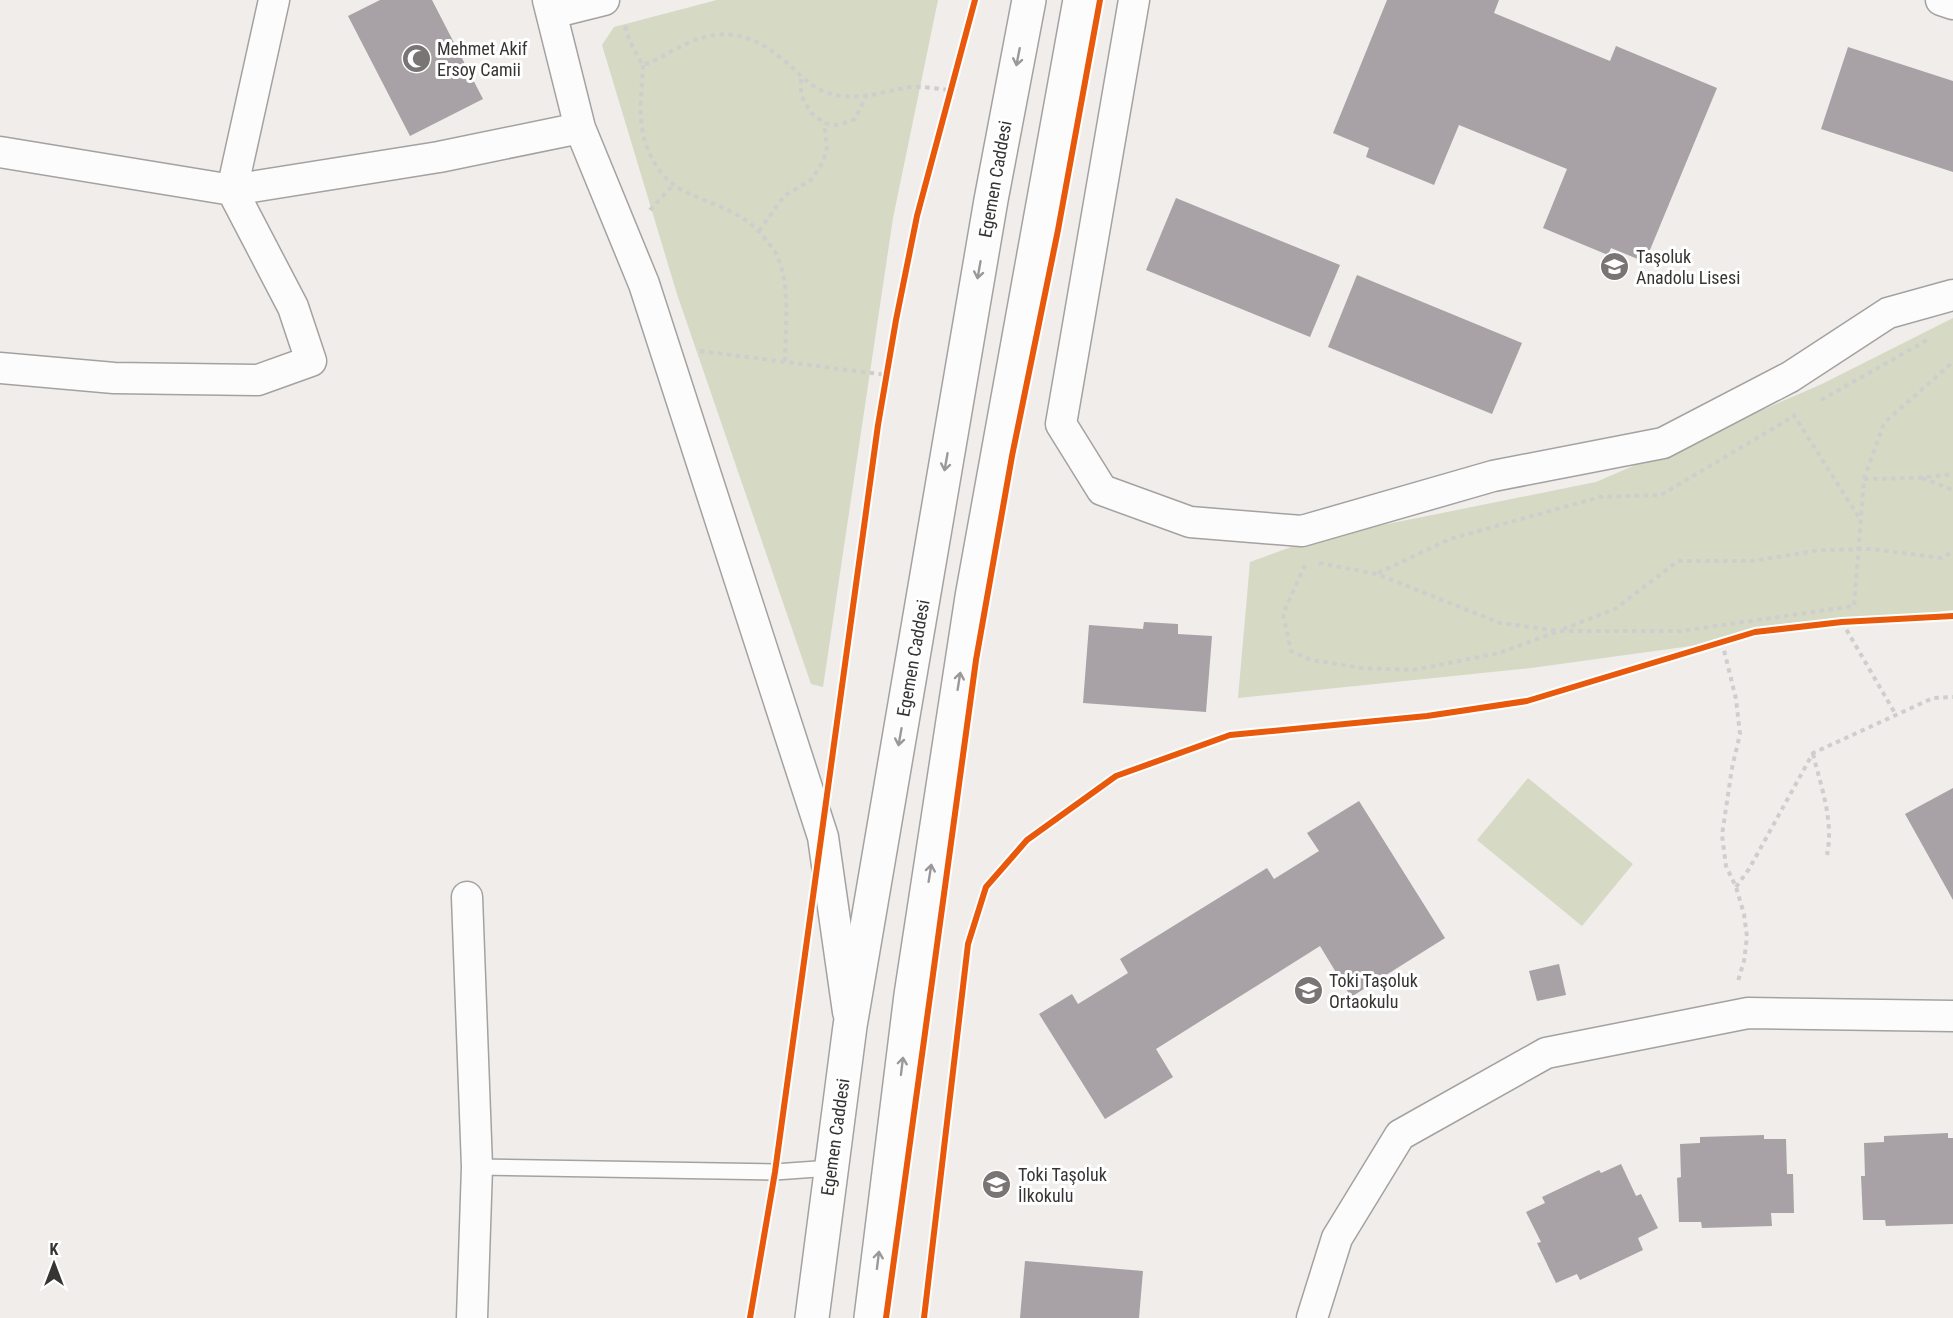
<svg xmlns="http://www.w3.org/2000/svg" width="1953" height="1318" font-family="'Roboto Condensed',sans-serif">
<rect width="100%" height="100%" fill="#f0edeb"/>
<path fill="#d6d9c3" d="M717 0H938L893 218 823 687 811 684 677 294 602 45 614 27Z
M1953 318V610L1531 668 1238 698 1250 562 1313 539 1596 482 1822 384Z
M1528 778 1633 864 1582 926 1477 840Z"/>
<path fill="#a8a1a5" d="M380 0H432L483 99 410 136 348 16Z
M1387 0H1499L1494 13 1610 61 1616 46 1717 88 1645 262 1611 248 1608 255 1543 228 1567 169 1459 125 1434 185 1366 157 1369 148 1333 133Z
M1848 47 1953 81V172L1821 129Z
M1176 198 1340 265 1310 337 1146 270Z
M1357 275 1522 343 1492 414 1328 347Z
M1144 622 1178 624V634L1212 636 1206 712 1083 703 1089 625 1143 629Z
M1953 788V900L1905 814Z
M1359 801 1445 938 1351 997 1320 946 1156 1049 1173 1077 1105 1119 1039 1014 1072 994 1078 1004 1128 973 1120 959 1267 868 1274 879 1319 851 1307 833Z
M1559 964 1566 995 1537 1001 1529 971Z
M1948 1133V1138H1953V1224L1886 1226 1885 1220H1863L1861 1176H1865L1864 1143 1884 1142V1136Z
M1764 1135V1139H1786L1787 1174H1793L1794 1213H1771L1772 1226 1702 1228 1701 1222H1679L1677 1178 1681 1177 1680 1144 1700 1143V1137Z
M1621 1164 1636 1196 1641 1194 1658 1228 1638 1238 1643 1250 1580 1280 1577 1274 1556 1283 1537 1243 1541 1242 1526 1212 1545 1203 1542 1197 1599 1170 1601 1173Z
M1025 1261 1143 1271 1139 1318H1020Z"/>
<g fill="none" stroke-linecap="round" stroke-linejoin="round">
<defs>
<path id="service" d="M477 1167 775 1172 831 1168"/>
<path id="minor" d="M548 0 580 128 644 284 823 837 848 1012
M1134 0 1061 424 1102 490 1190 522 1302 531 1493 476 1663 443 1790 377 1888 313 1953 295
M1941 0 1953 4
M552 13 604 0
M0 152 232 190 439 157 580 128
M0 368 114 378 258 380 311 361 293 307 232 190 274 0
M467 897 477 1167 472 1318
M1312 1318 1337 1238 1400 1135 1546 1053 1748 1013 1953 1016"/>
<path id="secondary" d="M812 1318 850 1026 991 200 1029 0
M871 1318 911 995 972 597 1080 0"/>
</defs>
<use href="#service" stroke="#a4a2a0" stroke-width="18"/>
<use href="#minor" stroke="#a4a2a0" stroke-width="33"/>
<use href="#secondary" stroke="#a4a2a0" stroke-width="36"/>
<path stroke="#cfcece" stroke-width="4" stroke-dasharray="4.5 4.5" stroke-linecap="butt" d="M625 26 630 42 643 65C660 59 672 50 688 43 723 27 752 34 781 58 797 70 807 86 828 93 859 102 880 92 910 87 922 86 938 89 951 90
M643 65C642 89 638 114 644 138 649 157 662 179 680 189 712 206 746 210 768 243 772 247 776 252 778 258 791 289 785 329 785 362
M801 79V95L811 113 824 123 838 125 855 119 866 96
M650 210 674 184
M759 231 784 196 811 180 823 162 827 147 824 123
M700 351 887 375
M1821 400 1929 339
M1793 414 1860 519
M1922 478 1953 490
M1864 479 1917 478 1953 474
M1319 563 1377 574 1500 623 1559 631H1681L1854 606 1864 479 1884 423 1953 362
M1305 565 1283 614 1291 651 1311 660 1362 668 1413 670 1499 653 1556 632
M1378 573 1450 539 1600 497 1661 495 1789 419
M1842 622 1896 715
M1563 629 1615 609 1678 561H1752L1821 550 1872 549 1942 558 1953 551
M1722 642 1736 699 1740 734 1732 768 1722 835 1726 866 1736 887 1744 914 1747 937 1744 961 1738 981
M1813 754C1821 787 1834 820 1827 855
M1736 887 1749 869 1813 753 1933 698 1953 697"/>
<use href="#service" stroke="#fdfcfc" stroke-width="15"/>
<use href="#minor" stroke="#fdfcfc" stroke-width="30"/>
<use href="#secondary" stroke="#fdfcfc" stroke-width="33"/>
<defs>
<path id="cycleway" d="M750 1318 775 1172 878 425 896 320 917 216 975 0
M886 1318 976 660 1012 456 1058 230 1100 0
M924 1318 968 944 986 887 1027 840 1116 776 1230 735 1427 716 1527 701 1755 632 1842 622 1953 616"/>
</defs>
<use href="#cycleway" stroke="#fff" stroke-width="10"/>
<use href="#cycleway" stroke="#e8590c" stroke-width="6"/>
</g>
<defs><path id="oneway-shaft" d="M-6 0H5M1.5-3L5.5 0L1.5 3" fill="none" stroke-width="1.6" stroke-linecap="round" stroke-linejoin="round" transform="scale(1.5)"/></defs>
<g stroke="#9a9898">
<use href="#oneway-shaft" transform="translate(1018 57) rotate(101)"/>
<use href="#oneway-shaft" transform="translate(979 270) rotate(100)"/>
<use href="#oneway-shaft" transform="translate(946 462) rotate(100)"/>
<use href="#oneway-shaft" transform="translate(959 681) rotate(-81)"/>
<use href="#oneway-shaft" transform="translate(900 737) rotate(100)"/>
<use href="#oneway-shaft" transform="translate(930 873) rotate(-81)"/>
<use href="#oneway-shaft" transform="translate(902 1066) rotate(-83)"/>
<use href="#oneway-shaft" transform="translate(878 1260) rotate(-83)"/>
</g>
<defs>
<symbol id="mosque-disc" viewBox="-11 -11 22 22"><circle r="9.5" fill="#787574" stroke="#fff"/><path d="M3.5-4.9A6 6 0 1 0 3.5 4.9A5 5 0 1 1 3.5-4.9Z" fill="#fff"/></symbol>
<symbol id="school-disc" viewBox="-11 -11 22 22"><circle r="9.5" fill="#787574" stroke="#fff"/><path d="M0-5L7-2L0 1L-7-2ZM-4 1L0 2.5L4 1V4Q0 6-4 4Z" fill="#fff"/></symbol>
</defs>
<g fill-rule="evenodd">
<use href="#mosque-disc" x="400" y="42" width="33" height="33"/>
<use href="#school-disc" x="1598" y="250" width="33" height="33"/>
<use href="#school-disc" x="1292" y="974" width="33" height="33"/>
<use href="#school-disc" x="980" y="1168" width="33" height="33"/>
</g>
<g text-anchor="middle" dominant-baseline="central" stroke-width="6" stroke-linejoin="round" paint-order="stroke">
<g font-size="18" fill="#373534" stroke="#fff" text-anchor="start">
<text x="437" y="48">Mehmet Akif<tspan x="437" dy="21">Ersoy Camii</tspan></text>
<text x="1636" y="256">Taşoluk<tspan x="1636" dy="21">Anadolu Lisesi</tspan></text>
<text x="1329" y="980">Toki Taşoluk<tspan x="1329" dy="21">Ortaokulu</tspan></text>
<text x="1018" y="1174">Toki Taşoluk<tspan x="1018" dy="21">İlkokulu</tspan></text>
</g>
<g font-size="18" fill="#373534" stroke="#fff">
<text transform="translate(995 179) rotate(-80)">Egemen Caddesi</text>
<text transform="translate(913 658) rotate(-80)">Egemen Caddesi</text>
<text transform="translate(835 1137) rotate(-82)">Egemen Caddesi</text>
</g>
</g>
<g transform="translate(54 1264)" stroke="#ffffff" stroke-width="4.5" paint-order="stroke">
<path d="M0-4.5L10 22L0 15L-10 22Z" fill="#373534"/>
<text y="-9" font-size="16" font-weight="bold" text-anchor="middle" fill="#373534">K</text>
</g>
</svg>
